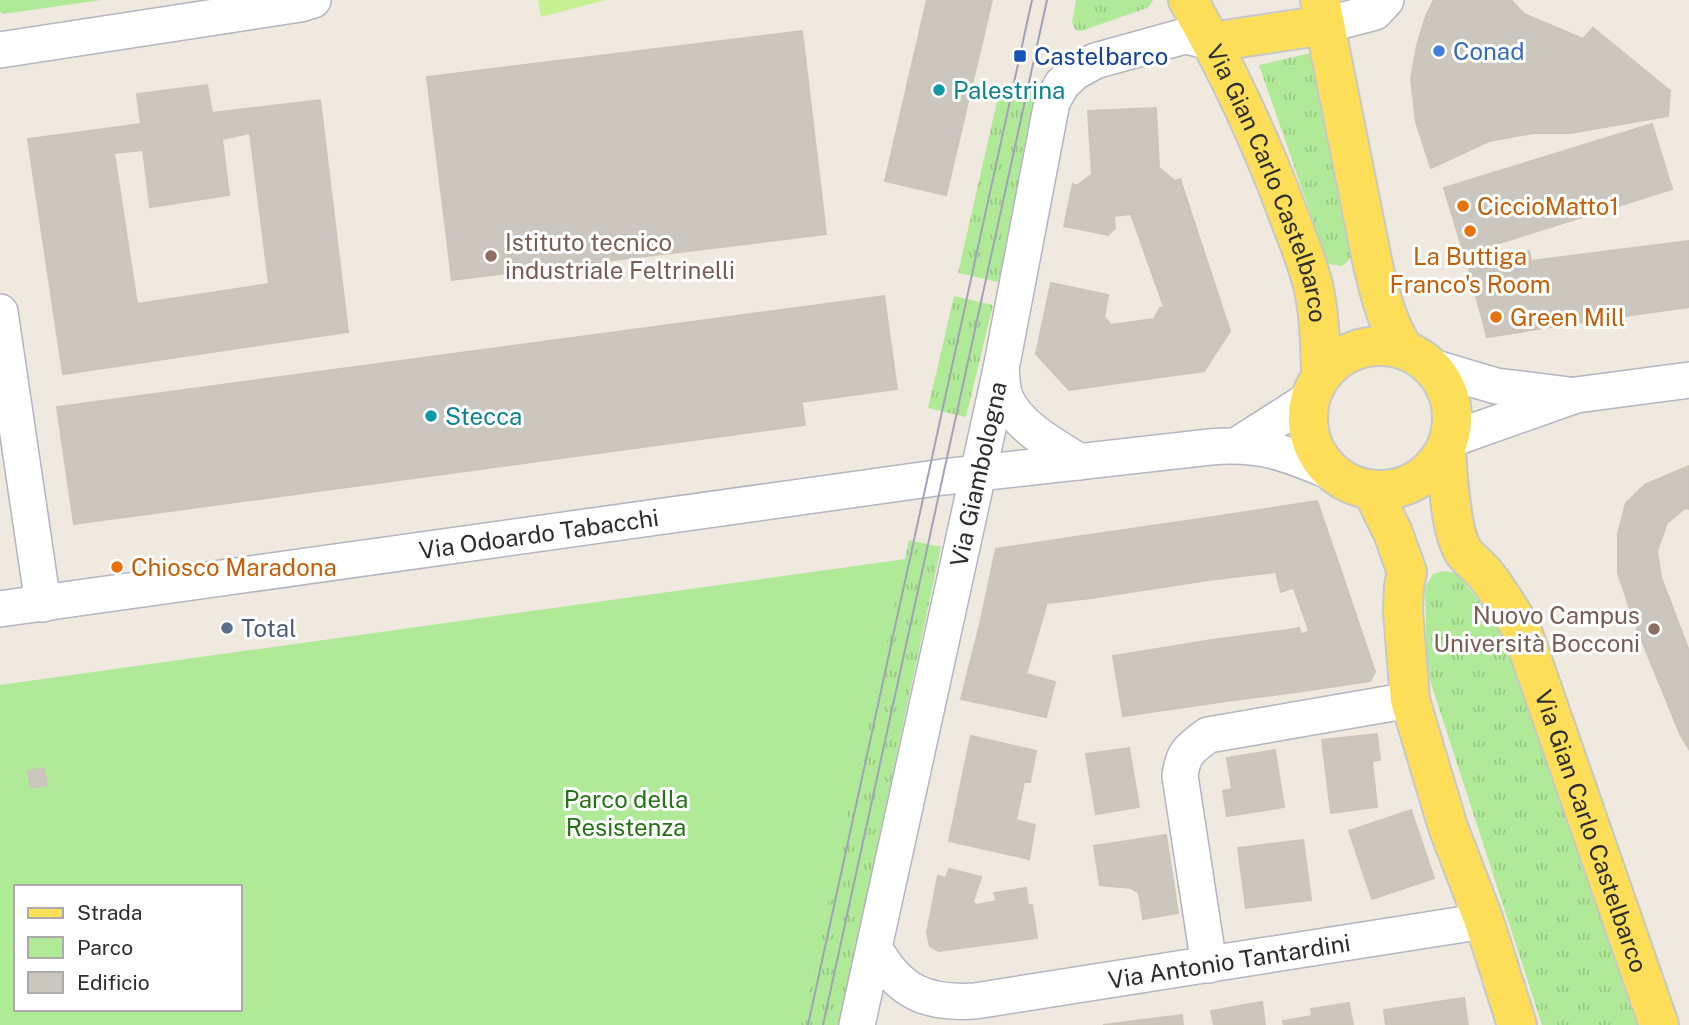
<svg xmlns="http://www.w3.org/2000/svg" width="1689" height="1025" font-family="'Public Sans',sans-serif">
<defs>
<pattern id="grass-tufts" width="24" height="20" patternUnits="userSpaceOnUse" patternTransform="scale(1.75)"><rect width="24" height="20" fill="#b0ea98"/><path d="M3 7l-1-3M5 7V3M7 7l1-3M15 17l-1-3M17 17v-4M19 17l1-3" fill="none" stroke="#98c983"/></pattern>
</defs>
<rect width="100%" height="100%" fill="#f0e9df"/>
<path fill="url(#grass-tufts)" d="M1076 0H1152L1153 2 1147 8 1081 31 1076 30 1072 23Z
M1310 53 1352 257 1342 266 1328 264 1259 65Z
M1001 84 1040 93 998 282 958 273Z
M954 296 993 305 966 417 928 408Z
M909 540 941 547 839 1025H800Z
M1444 571 1457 573 1499 627 1520 668 1638 1025H1542L1427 671 1425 587 1433 574Z"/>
<path fill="#b0ea98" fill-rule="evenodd" d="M0 0H101L3 14 0 12Z
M905 559 800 1025H0V685ZM16 887H240V1009H16Z"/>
<path fill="#c5f194" d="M538 0H606L541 17Z"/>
<path fill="#cbc6be" stroke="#ccc6b8" stroke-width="2" fill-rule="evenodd" d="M927 0H992L946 195 885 181Z
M1434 0H1511L1524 14 1583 39 1593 28 1670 91 1668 116 1571 133H1533L1489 141 1431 168 1416 122 1411 79 1417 45 1426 16Z
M802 31 826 234 452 280 427 77Z
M207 85 212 113 320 100 348 332 63 374 28 139 141 124 137 94ZM250 133 269 284 137 304 114 153 143 150 150 207 229 195 222 139Z
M1156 108 1159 168 1175 181 1180 179 1230 331 1204 371 1069 390 1036 354 1051 283 1108 295 1104 317 1111 325 1154 319 1160 308 1164 307 1131 214 1114 216 1115 228 1108 235 1064 226 1073 184 1077 186 1092 174 1088 111Z
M1652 124 1672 189 1464 254 1444 188Z
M1689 241V307L1617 317 1608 251Z
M1529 251 1531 261 1608 251 1617 317 1487 337 1469 269Z
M884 296 897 389 802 402 788 309Z
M788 309 805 425 74 524 57 407Z
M1689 466V509L1685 508 1667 523 1657 551 1661 577 1689 651V749L1681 736 1635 624 1618 573V534L1626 503 1646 484Z
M1317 501 1341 571 1281 592 1276 572 1209 580 1200 519Z
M1200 519 1209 580 1091 598 1082 536Z
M1082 536 1091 598 1047 603 1037 637 980 624 996 549Z
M1341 571 1375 672 1370 681 1296 692 1288 630 1299 628 1301 635 1309 631 1294 588Z
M980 624 1037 637 1026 674 1055 682 1046 717 961 699Z
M1288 630 1296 692 1227 701 1219 639Z
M1219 639 1227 701 1123 716 1113 656Z
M1377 734 1380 760 1372 761 1377 807 1331 813 1322 740Z
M971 736 1036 751 1030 782H1024L1016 820 1035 825 1029 859 949 841Z
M1129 748 1139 807 1096 814 1086 754Z
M1275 750 1284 807 1227 816 1223 791 1232 789 1227 758Z
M44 768 47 785 31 788 28 771Z
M1411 810 1434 878 1372 899 1349 831Z
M1166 835 1178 913 1143 919 1139 893 1131 888 1100 885 1094 846Z
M1303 840 1311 900 1246 908 1238 848Z
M949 869 981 877 973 902 976 905 997 901 994 893 1026 888 1028 905H1032L1037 938 938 951 930 946 927 933 938 876 946 878Z
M1464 998 1468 1025H1386L1384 1010Z
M1262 1002 1265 1025H1214L1211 1011Z
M1349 1003 1353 1025H1284L1283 1021 1312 1016 1311 1009Z
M1182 1015 1183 1025H1103Z"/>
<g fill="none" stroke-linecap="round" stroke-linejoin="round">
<defs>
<g id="minor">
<path d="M1325 25 1375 12 1386 0"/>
<path d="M0 50 300 4 313 0"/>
<path d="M0 312 43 604"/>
<path d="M1432 367 1496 386 1569 395"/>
<path d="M1001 369C1002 378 1002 389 1005 397 1018 427 1053 445 1080 462"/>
<path d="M1449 440 1576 395 1689 380"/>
<path d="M1239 444 1311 398"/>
<path id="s1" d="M0 609 943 477 1210 447C1261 442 1288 454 1334 473"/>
<path id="s2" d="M875 949C899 992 926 1004 975 1001L1484 921"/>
<path d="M1209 965 1180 776C1183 753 1189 749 1208 735L1410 700"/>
<path id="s3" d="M857 1025 1001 369 1052 102 1062 84 1075 72 1095 61 1185 36 1212 42"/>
</g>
<g id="major">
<path id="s4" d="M1188 0C1227 69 1261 140 1288 214 1297 237 1307 261 1313 285 1320 315 1320 345 1321 376"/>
<path d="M1320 0 1373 265C1380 294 1387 324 1404 349"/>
<path d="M1212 42 1325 25"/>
<circle cx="1380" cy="418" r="72"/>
<path id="s5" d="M1446 450C1448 476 1450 529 1463 551 1468 559 1479 566 1485 574 1499 591 1510 610 1521 628L1659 1025"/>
<path d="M1372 490 1393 533 1407 572 1404 586 1403 611 1410 700 1448 827 1484 921 1517 1025"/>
</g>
</defs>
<use href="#minor" stroke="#b3b5c2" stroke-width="38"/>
<use href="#major" stroke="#c8c8c8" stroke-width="42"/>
<use href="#minor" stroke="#fff" stroke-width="35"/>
<use href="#major" stroke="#fcde58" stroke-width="38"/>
<path stroke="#a1a3b9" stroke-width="2" d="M808 1025 1032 0
M823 1025 1047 0"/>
</g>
<circle fill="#3f7fe0" stroke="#fff" stroke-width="2.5" cx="1439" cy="51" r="7"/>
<rect fill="#1a4fb4" stroke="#fff" stroke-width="2.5" x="1013" y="49" width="14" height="14" rx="3.5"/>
<g fill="#0f9aa8" stroke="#fff" stroke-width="2.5">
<circle cx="939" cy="90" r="7"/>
<circle cx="431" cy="416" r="7"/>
</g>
<g fill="#e8710a" stroke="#fff" stroke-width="2.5">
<circle cx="1463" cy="206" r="7"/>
<circle cx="1470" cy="231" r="7"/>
<circle cx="1496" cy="317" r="7"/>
<circle cx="117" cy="567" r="7"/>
</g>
<g fill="#8d6e63" stroke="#fff" stroke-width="2.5">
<circle cx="491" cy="256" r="7"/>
<circle cx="1654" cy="629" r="7"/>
</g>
<circle fill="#5c6f8a" stroke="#fff" stroke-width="2.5" cx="227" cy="628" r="7"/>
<g text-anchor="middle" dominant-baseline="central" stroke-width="6" stroke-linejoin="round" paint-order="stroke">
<g font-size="24" fill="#366cbe" stroke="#fff" text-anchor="start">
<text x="1453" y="51">Conad</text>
</g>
<g font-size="24" fill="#164399" stroke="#fff" text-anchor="start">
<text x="1034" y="56">Castelbarco</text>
</g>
<g font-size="24" fill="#0d838f" stroke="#fff" text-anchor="start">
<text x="953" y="90">Palestrina</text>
<text x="445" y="416">Stecca</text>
</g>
<g font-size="24" fill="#2d2d2d" stroke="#fff">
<text stroke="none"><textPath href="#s4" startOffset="201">Via Gian Carlo Castelbarco</textPath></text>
<text stroke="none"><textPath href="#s3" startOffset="564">Via Giambologna</textPath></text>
<text stroke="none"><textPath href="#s1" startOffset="544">Via Odoardo Tabacchi</textPath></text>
<text stroke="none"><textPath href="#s5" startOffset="415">Via Gian Carlo Castelbarco</textPath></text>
<text stroke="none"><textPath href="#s2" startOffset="378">Via Antonio Tantardini</textPath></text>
</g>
<g font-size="24" fill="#c56008" stroke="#fff" text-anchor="start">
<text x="1477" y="206">CiccioMatto1</text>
<text x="1470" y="256" text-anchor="middle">La Buttiga<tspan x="1470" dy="28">Franco's Room</tspan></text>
<text x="1510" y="317">Green Mill</text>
<text x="131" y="567">Chiosco Maradona</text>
</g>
<g font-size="24" fill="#785e54" stroke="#fff" text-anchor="start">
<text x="505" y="242">Istituto tecnico<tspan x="505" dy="28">industriale Feltrinelli</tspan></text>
<text x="1640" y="615" text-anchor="end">Nuovo Campus<tspan x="1640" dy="28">Università Bocconi</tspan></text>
</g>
<g font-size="24" fill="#4e5e75" stroke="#fff" text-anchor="start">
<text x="241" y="628">Total</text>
</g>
<g font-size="24" fill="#247315" stroke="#fff">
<text x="626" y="799">Parco della<tspan x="626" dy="28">Resistenza</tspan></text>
</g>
</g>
<rect x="14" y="885" width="228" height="126" fill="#ffffff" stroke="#ababab" stroke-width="2"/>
<rect x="28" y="908" width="35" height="10" fill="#fcde58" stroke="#ababab" stroke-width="2"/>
<text x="77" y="920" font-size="21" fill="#2d2d2d">Strada</text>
<rect x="28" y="937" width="35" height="21" fill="#b0ea98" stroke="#ababab" stroke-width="2"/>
<text x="77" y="955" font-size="21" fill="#2d2d2d">Parco</text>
<rect x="28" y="972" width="35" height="21" fill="#cbc6be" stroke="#ababab" stroke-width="2"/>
<text x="77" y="990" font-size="21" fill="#2d2d2d">Edificio</text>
</svg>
